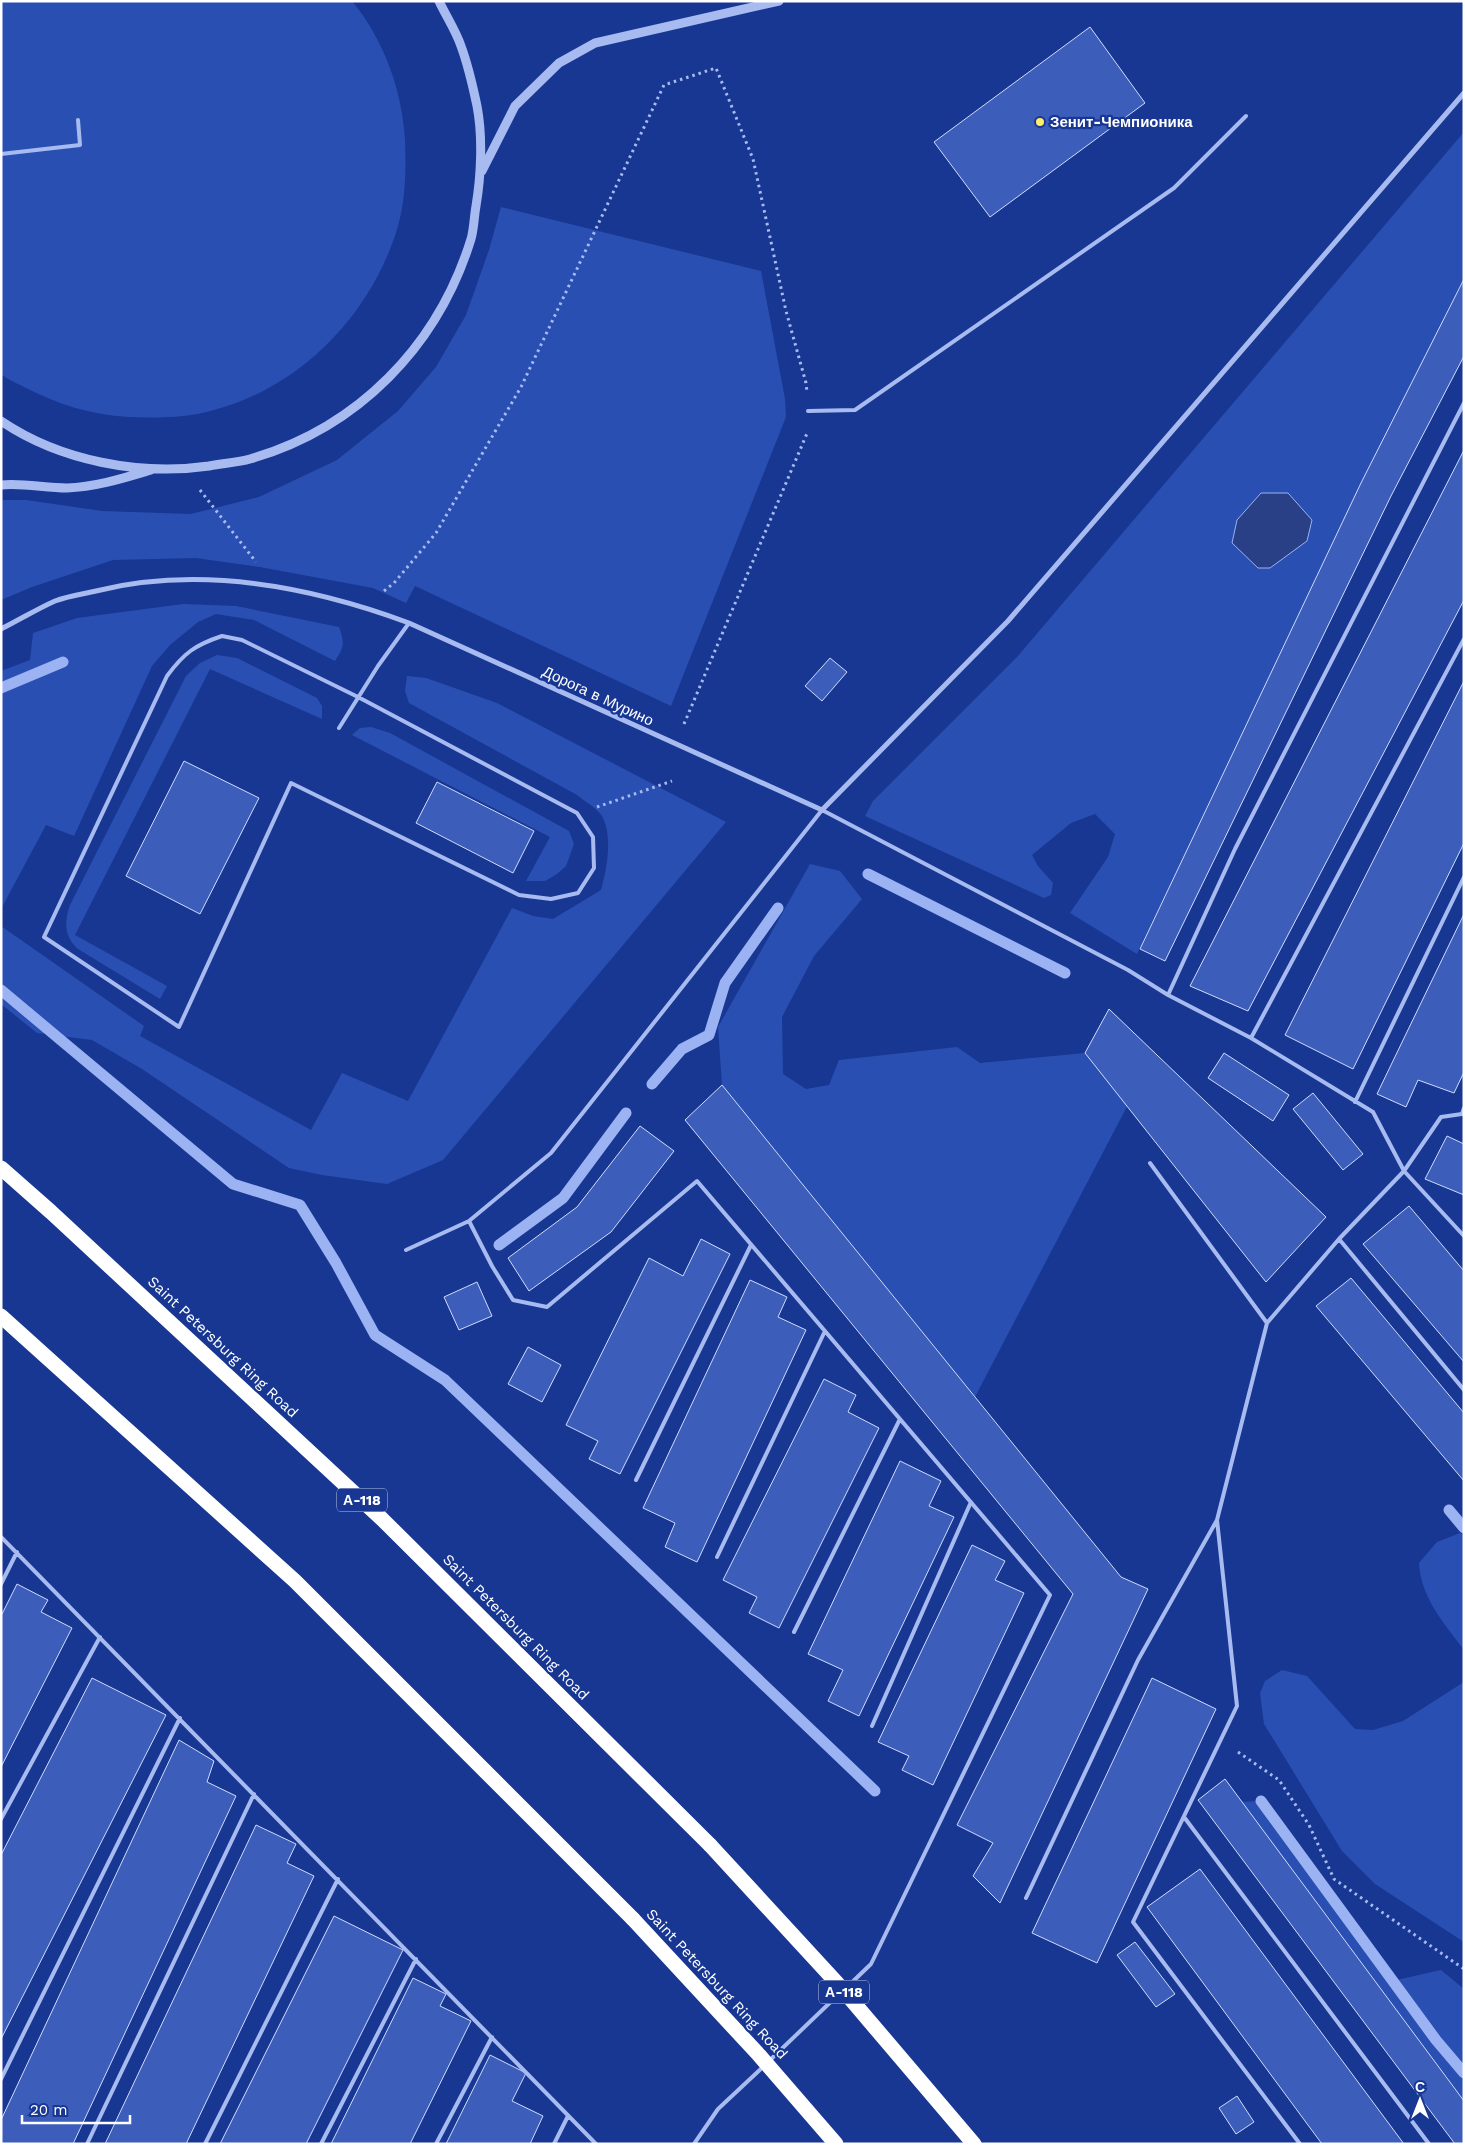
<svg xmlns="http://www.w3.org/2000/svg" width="1465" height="2145" font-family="'Work Sans',sans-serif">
<rect width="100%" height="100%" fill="#183793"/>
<path fill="#2a4fb2" d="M1 1H352C384 40 402 90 405 140 406 168 406 198 398 226 373 312 302 387 214 410 187 418 157 418 128 417 91 415 57 404 24 387 17 383 8 380 1 374Z
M1464 132V279L1361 483 1137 954 1070 913 1108 857 1115 834 1095 814 1071 823 1032 855 1038 866 1053 883 1051 895 1044 898 865 816 873 801 1017 657Z
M501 207 761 271 785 399 786 417 671 706 415 586 406 603 373 588 260 567 196 558 113 560 32 587 1 600V500H26L102 511 191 514 259 497 337 460 398 411 436 367 466 315 489 250Z
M183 604 236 606 339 627C345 643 344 647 335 661L254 620 216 614 198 622 170 645 152 666 74 836 46 825 1 909V671L30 660 33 633 77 618Z
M217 655 237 658 317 698 322 706V719L210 669 75 935 167 986 160 999 78 949C64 936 64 922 70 905L186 676 200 663Z
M407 676 426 678 497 703 726 822 443 1160 387 1184 322 1175 289 1168 142 1069 92 1040 37 1033 1 1004V926L144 1026 140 1036 311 1130 342 1073 408 1101 512 908 533 916 553 919 601 890C607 869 613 836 602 816 597 808 584 801 577 795L409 703 405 691Z
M371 727 390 733 569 831 574 844 566 866 557 874 545 881H526L550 837 352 735 360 728Z
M810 864 840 871 862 899 814 956 782 1017 783 1074 806 1089 829 1085 839 1060 957 1047 980 1063 1085 1053 1133 1095 975 1397 722 1085 718 1027Z
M1460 1533 1464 1535V1650C1444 1623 1421 1598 1419 1563L1437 1542Z
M1282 1670 1307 1676 1355 1729 1373 1730 1403 1721 1464 1682V1942L1375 1884 1342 1851 1264 1724 1260 1693 1265 1681Z
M1261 1801 1392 1981 1441 1970 1464 1989V2101L1241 1802Z"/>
<path fill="#2a4086" stroke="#9bb3f3" d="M1261 493H1288L1312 520 1307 541 1270 568H1258L1232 543 1237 520Z"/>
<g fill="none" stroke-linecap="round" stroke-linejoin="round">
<path stroke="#9bb3f3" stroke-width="11" d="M1 688 63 662
M868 874 1065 973
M1 990 233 1184 300 1205 336 1263 375 1335 445 1380 875 1791
M652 1084 682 1049 709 1035 725 983 778 908
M499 1245 563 1198 626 1113
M1449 1510 1464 1528
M1261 1801 1436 2040 1464 2073"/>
</g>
<path fill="#3c5dba" stroke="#cfdbfb" d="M1090 27 1145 103 990 217 934 142Z
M1464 279V356L1391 496 1165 961 1140 949 1361 483Z
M1464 450V600L1248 1011 1190 986Z
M830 658 847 672 822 701 805 686Z
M1464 681V843L1353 1069 1285 1035Z
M184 761 259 798 200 914 126 876Z
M437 782 534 831 513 873 416 823Z
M1464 914V1072L1454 1093 1418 1080 1406 1107 1377 1094Z
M1109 1009 1326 1217 1266 1282 1085 1053Z
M1224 1053 1289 1095 1273 1121 1208 1078Z
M722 1085 1121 1577 1148 1589 1000 1903 973 1876 993 1843 957 1825 1073 1594 685 1120Z
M1313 1093 1363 1154 1343 1170 1293 1109Z
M640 1126 674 1151 611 1232 529 1291 508 1258 577 1207Z
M1447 1136 1464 1144V1195L1425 1179Z
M1409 1206 1464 1271V1362L1363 1244Z
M701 1239 730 1254 620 1474 589 1459 598 1441 566 1425 649 1258 683 1276Z
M1351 1278 1464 1413V1481L1316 1306Z
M750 1280 787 1297 778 1317 806 1330 697 1562 665 1547 675 1523 643 1508Z
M477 1282 492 1316 459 1330 444 1297Z
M528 1347 561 1365 542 1402 508 1384Z
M824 1379 856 1395 848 1412 879 1428 779 1628 749 1613 757 1597 723 1580Z
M900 1461 941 1481 929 1506 954 1517 859 1716 828 1701 843 1670 808 1654Z
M972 1545 1005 1561 995 1580 1024 1593 933 1785 902 1770 909 1756 878 1742Z
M17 1584 48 1600 41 1612 72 1628 1 1767V1616Z
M92 1678 166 1715 1 2039V1855Z
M1152 1678 1216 1709 1097 1963 1032 1933Z
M179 1740 214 1761 207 1782 236 1796 73 2144H1V2120Z
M1225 1779 1464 2101V2144H1455L1198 1800Z
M256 1825 296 1844 287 1863 314 1876 186 2144H105Z
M1200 1869 1404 2144H1322L1147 1907Z
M334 1916 403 1950 306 2144H220Z
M1135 1942 1175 1994 1156 2007 1117 1955Z
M413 1978 446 1994 440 2006 471 2021 410 2144H331Z
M490 2055 526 2073 512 2101 543 2116 530 2144H446Z
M1237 2096 1254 2122 1236 2134 1219 2108Z"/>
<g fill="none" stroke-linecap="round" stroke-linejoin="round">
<path stroke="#a8bbf0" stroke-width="3" stroke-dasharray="2.5 4" stroke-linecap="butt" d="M200 490 256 562
M384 591 394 583 436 533 521 387 664 85 716 68 753 159 786 311 806 383 807 392
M684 724 808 431
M597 807 672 781
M1238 1752 1279 1780 1309 1825 1334 1879 1464 1969"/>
<path stroke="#a8bbf0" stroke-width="4" d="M1 154 80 145 78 120
M808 411 855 410 1174 188 1246 116
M222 636 242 640 358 697 577 813 593 837 594 868 578 893 551 899 519 895 291 783 179 1027 44 937 167 676C184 653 195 645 222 636Z
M339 728 378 666 409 623
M1168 995 1235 849 1464 403
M1251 1038 1464 639
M1355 1102 1464 877
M1464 1108 1462 1114 1441 1117 1404 1171 1464 1236
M1150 1163 1267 1323
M469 1221 492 1266 513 1300 547 1307 697 1181 1050 1595 871 1964 845 1989
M1339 1239 1464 1390
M406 1250 469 1221 551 1153 822 810 1128 970 1168 995 1251 1038 1373 1112 1404 1171 1339 1239 1267 1323 1217 1520 1237 1706 1133 1922 1300 2144
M636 1480 751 1245
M1 1537 596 2144
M717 1557 825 1331
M1 1584 17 1552
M794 1632 900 1419
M872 1726 971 1502
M1184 1817 1429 2144
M1 1819 100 1637
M1026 1898 1138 1660 1217 1520
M769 2061 840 1993
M1 2079 180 1718
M87 2144 254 1794
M205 2144 338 1879
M321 2144 416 1959
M436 2144 492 2037
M554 2144 568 2116
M694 2144 718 2109 764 2066"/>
<path stroke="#a8bbf0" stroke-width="5" d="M1 629C19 620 37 609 55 601 68 596 83 594 96 591 201 565 309 586 409 623L822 810 1008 621 1464 93"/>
<path stroke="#a8bbf0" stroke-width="9" d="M482 171 515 106 559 63 595 43 779 1
M1 421C60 461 140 476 209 466 222 463 237 463 250 459 358 428 438 346 471 239 474 229 474 217 476 206 481 176 483 137 477 106 473 87 468 65 461 46 456 31 446 16 439 1
M1 485C24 483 45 488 67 488 96 487 124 478 151 470"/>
<path stroke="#fff" stroke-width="15" d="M1 1168 51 1212 382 1519 710 1845
M1 1316 295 1581 633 1919"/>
<path stroke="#fff" stroke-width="15" d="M710 1845 837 1983 974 2144
M633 1919 759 2055 836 2144"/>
</g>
<circle fill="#ffef67" stroke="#183793" stroke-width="2" cx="1040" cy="122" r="5"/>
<g text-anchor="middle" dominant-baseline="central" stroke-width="4.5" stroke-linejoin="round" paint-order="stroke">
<g fill="#183793" stroke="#bac3df" stroke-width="1">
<rect x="337" y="1488.5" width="50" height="23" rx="4"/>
<rect x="819" y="1980.5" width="50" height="23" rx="4"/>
</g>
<g font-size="14" font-weight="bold" fill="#fff">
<text x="362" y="1500">А-118</text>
<text x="844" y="1992">А-118</text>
</g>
<g font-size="15" font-weight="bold" fill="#fff" stroke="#183793" text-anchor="start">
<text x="1050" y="122">Зенит-Чемпионика</text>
</g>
<g font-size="15" fill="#fff" stroke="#183793">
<text transform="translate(598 696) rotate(25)">Дорога в Мурино</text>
<text transform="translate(223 1347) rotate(43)">Saint Petersburg Ring Road</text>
<text transform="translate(516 1627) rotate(45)">Saint Petersburg Ring Road</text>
<text transform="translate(717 1984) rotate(47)">Saint Petersburg Ring Road</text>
</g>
</g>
<rect width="1465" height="2145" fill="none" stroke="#ffffff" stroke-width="5"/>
<g transform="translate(1420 2100)" stroke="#183793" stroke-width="4" paint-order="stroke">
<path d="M0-4L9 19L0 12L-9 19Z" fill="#ffffff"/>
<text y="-8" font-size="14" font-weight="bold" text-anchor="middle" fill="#ffffff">С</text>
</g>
<path d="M22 2115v8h108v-8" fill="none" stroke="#ffffff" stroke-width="2.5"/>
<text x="30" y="2115" font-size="15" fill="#ffffff" stroke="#183793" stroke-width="4" paint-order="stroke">20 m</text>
</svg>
